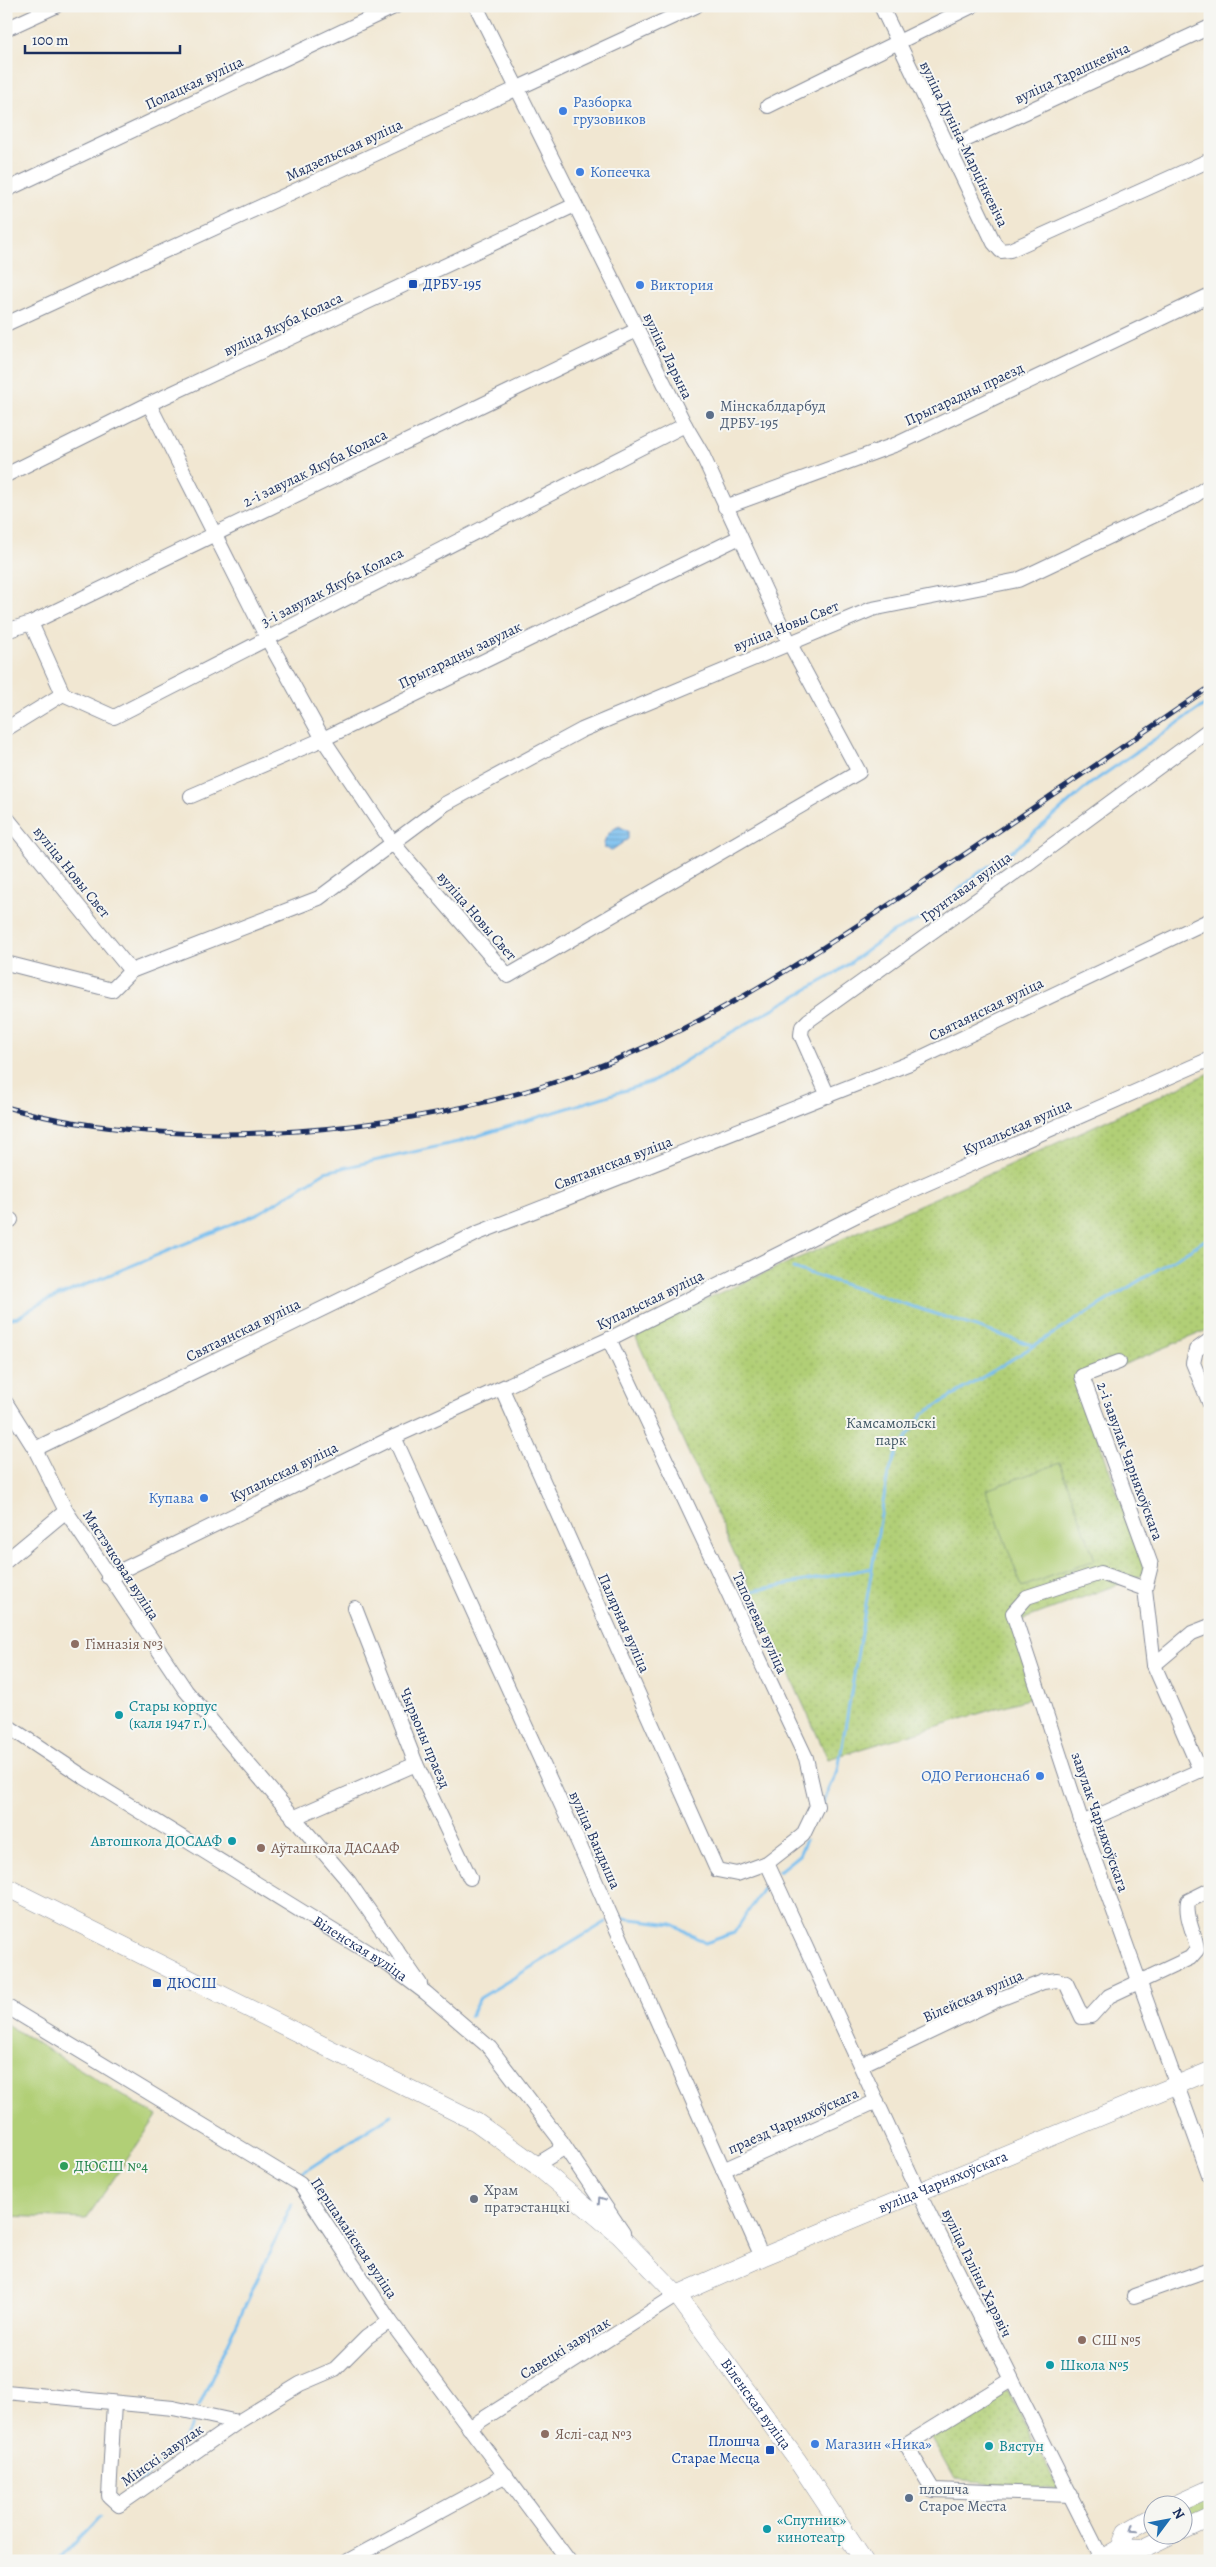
<svg xmlns="http://www.w3.org/2000/svg" width="1216" height="2567" font-family="Alegreya,serif">
<defs>
<pattern id="grass-tufts" width="24" height="20" patternUnits="userSpaceOnUse" patternTransform="scale(1.25)"><rect width="24" height="20" fill="#b1cf76"/><path d="M3 7l-1-3M5 7V3M7 7l1-3M15 17l-1-3M17 17v-4M19 17l1-3" fill="none" stroke="#98b268"/></pattern>
<pattern id="park-dots" width="8" height="8" patternUnits="userSpaceOnUse" patternTransform="scale(1.25)"><rect width="8" height="8" fill="#b1cf76"/><path d="M2 2h.1M6 6h.1" fill="none" stroke="#98b268" stroke-width="1.8" stroke-linecap="round"/></pattern>
<pattern id="water-rules" width="6" height="5" patternUnits="userSpaceOnUse" patternTransform="scale(1.25)"><rect width="6" height="5" fill="#77beef"/><path d="M0 2.5h6" fill="none" stroke="#619bc5"/></pattern>
</defs>
<rect width="100%" height="100%" fill="#f6f6f2"/>
<filter id="ink" filterUnits="userSpaceOnUse"><feTurbulence type="fractalNoise" baseFrequency=".02" numOctaves="2"/><feDisplacementMap in="SourceGraphic" scale="10" xChannelSelector="R" yChannelSelector="G"/><feConvolveMatrix kernelMatrix="1 2 1 2 8 2 1 2 1" color-interpolation-filters="sRGB"/></filter>
<filter id="wash" filterUnits="userSpaceOnUse"><feTurbulence type="fractalNoise" baseFrequency=".0096" numOctaves="4" result="noise"/><feDisplacementMap in="SourceGraphic" scale="20" xChannelSelector="R" yChannelSelector="G"/><feGaussianBlur stdDeviation="1.12" result="paint"/><feColorMatrix in="noise" values="0 0 0 0 0 0 0 0 0 0 0 0 0 0 0 0 0 1.4 0 .05"/><feComposite in="paint" operator="in"/></filter>
<g filter="url(#wash)">
<rect width="100%" height="100%" fill="#f1e7d2"/>
<path fill="url(#grass-tufts)" stroke="#667f6a" d="M1210 2495V2513L1184 2525V2507Z"/>
<path fill="url(#park-dots)" stroke="#667f6a" d="M1210 1073V1329L1079 1383 1146 1574 1019 1621 1041 1695 828 1759 633 1331 976 1180Z
M1008 2390 1059 2490 954 2479 930 2436Z"/>
<path fill="#b1cf76" stroke="#667f6a" d="M1060 1463 1095 1560 1022 1587 986 1490Z
M6 2024 157 2116 86 2219 6 2216Z"/>
<path fill="url(#water-rules)" stroke="#4976a6" d="M619 826 628 831V839L612 850 604 848C603 837 611 830 619 826Z"/>
<g fill="none" stroke-linecap="round" stroke-linejoin="round">
<path stroke="#77beef" stroke-width="3" d="M793 1268 1035 1346
M6 1319 18 1317 39 1304 259 1213 325 1172 458 1142 652 1082 721 1038 833 975 891 933 931 914 977 874 1019 846 1090 784 1210 701
M742 1593 872 1568
M822 1805 838 1770 887 1479 897 1451 923 1414 1210 1237
M779 1871 799 1855 806 1840
M623 1918 673 1924 705 1943 734 1933 766 1884
M470 2016 480 1998 606 1922
M302 2173 391 2115
M199 2406 292 2204
M139 2483 178 2447 192 2425
M58 2561 100 2516"/>
</g>
</g>
<g filter="url(#ink)">
<g fill="none" stroke-linecap="round" stroke-linejoin="round">
<defs>
<g id="minor">
<path d="M881 6 994 243 1001 251 1010 250 1210 160"/>
<path d="M6 29 56 6"/>
<path d="M768 106 972 6"/>
<path d="M948 148 1210 27"/>
<path d="M6 190 396 6"/>
<path d="M6 324 696 6"/>
<path d="M149 404 267 638 323 739 392 842 508 976 859 772 789 642 702 454 685 425 476 6"/>
<path d="M6 475 149 404 575 205"/>
<path d="M725 507 897 444 1210 295"/>
<path d="M31 623 63 694 114 717 685 425"/>
<path d="M6 631 31 623 637 330"/>
<path d="M6 729 63 694"/>
<path d="M191 796 323 739 740 537"/>
<path d="M6 817 131 971"/>
<path d="M6 963 112 990 131 971 319 898 445 804 582 730 872 609 1018 580 1191 498 1210 485"/>
<path d="M828 1096 801 1035 802 1027 809 1020 1031 861 1210 729"/>
<path d="M6 1219 11 1220"/>
<path d="M1210 1340 1196 1350 1193 1363 1210 1404"/>
<path d="M1119 1362 1082 1376 1151 1565 1145 1589 1154 1665 1200 1770"/>
<path d="M502 1389 717 1870 737 1874 767 1863 803 1835 817 1806 806 1758 609 1339"/>
<path d="M6 1403 35 1449 66 1511 186 1691 349 1882 420 1984"/>
<path d="M394 1437 571 1826 762 2257"/>
<path d="M35 1449 478 1233 910 1063 1210 920"/>
<path d="M6 1561 66 1511"/>
<path d="M108 1577 394 1437 609 1339 871 1208 1210 1059"/>
<path d="M1145 1589 1101 1573 1027 1597 1013 1613 1082 1823 1210 2177"/>
<path d="M355 1608 416 1764 470 1878"/>
<path d="M1154 1665 1192 1633 1210 1626"/>
<path id="s1" d="M6 1725 84 1777 390 1966 426 1993 490 2048 561 2141 623 2233"/>
<path d="M293 1818 416 1764"/>
<path d="M1082 1823 1210 1766"/>
<path d="M767 1863 925 2206 1102 2559"/>
<path d="M6 2006 300 2184 390 2321 569 2561"/>
<path d="M861 2065 997 2000 1043 1982 1057 1980 1066 1983 1082 2017 1091 2016 1109 1996 1190 1958 1197 1950C1195 1933 1185 1918 1188 1901L1210 1890"/>
<path d="M536 2165 559 2151 561 2141"/>
<path d="M723 2170 877 2101"/>
<path d="M1134 2296 1210 2269"/>
<path d="M1011 2380 906 2445 933 2490 1071 2495"/>
<path d="M6 2392 173 2408 238 2422 300 2384 335 2369 367 2337 390 2321"/>
<path d="M114 2403 109 2496 119 2505 238 2422"/>
<path d="M469 2428 677 2295"/>
<path d="M1120 2548 1126 2561"/>
<path d="M348 2561 506 2475"/>
</g>
<g id="major">
<path id="s2" d="M6 1887 476 2122 536 2165 619 2235 677 2295 797 2460 864 2561"/>
<path id="s3" d="M677 2295 762 2257 1210 2071"/>
<path d="M1177 2504 1210 2489"/>
<path d="M1184 2530 1210 2518"/>
<path d="M1120 2548 1126 2532 1154 2516"/>
<path d="M1098 2561 1120 2548 1142 2549 1173 2534"/>
</g>
</defs>
<use href="#minor" stroke="#868b98" stroke-width="16"/>
<use href="#major" stroke="#868b98" stroke-width="19"/>
<use href="#minor" stroke="#fff" stroke-width="14"/>
<use href="#major" stroke="#fff" stroke-width="18"/>
<defs>
<path id="rail" d="M6 1107C96 1133 204 1138 297 1131 391 1124 486 1107 576 1075 694 1033 798 965 902 896 1005 828 1107 757 1210 687"/>
</defs>
<use href="#rail" stroke="#1b2f5e" stroke-width="5"/>
<use href="#rail" stroke="#f6f6f2" stroke-width="3" stroke-dasharray="9" stroke-linecap="butt"/>
</g>
<defs><path id="oneway-chevron" d="M-2-3.5L2.5 0L-2 3.5" fill="none" stroke-width="1.6" stroke-linecap="round" stroke-linejoin="round" transform="scale(1.25)"/></defs>
<g stroke="#8d97ae">
<use href="#oneway-chevron" transform="translate(601 2200) rotate(-124)"/>
<use href="#oneway-chevron" transform="translate(1133 2529) rotate(146)"/>
</g>
</g>
<g fill="#3f7fe0" stroke="#f6f6f2" stroke-width="2">
<circle cx="563" cy="111" r="5"/>
<circle cx="580" cy="172" r="5"/>
<circle cx="640" cy="285" r="5"/>
<circle cx="204" cy="1498" r="5"/>
<circle cx="1040" cy="1776" r="5"/>
<circle cx="815" cy="2444" r="5"/>
</g>
<g fill="#1a4fb4" stroke="#f6f6f2" stroke-width="2">
<rect x="408" y="279" width="10" height="10" rx="2.5"/>
<rect x="152" y="1978" width="10" height="10" rx="2.5"/>
<rect x="765" y="2445" width="10" height="10" rx="2.5"/>
</g>
<g fill="#5c6f8a" stroke="#f6f6f2" stroke-width="2">
<circle cx="710" cy="415" r="5"/>
<circle cx="909" cy="2498" r="5"/>
</g>
<g fill="#8d6e63" stroke="#f6f6f2" stroke-width="2">
<circle cx="75" cy="1644" r="5"/>
<circle cx="261" cy="1848" r="5"/>
<circle cx="1082" cy="2340" r="5"/>
<circle cx="545" cy="2434" r="5"/>
</g>
<g fill="#0f9aa8" stroke="#f6f6f2" stroke-width="2">
<circle cx="119" cy="1715" r="5"/>
<circle cx="232" cy="1841" r="5"/>
<circle cx="1050" cy="2365" r="5"/>
<circle cx="989" cy="2446" r="5"/>
<circle cx="767" cy="2529" r="5"/>
</g>
<circle fill="#2e9e5b" stroke="#f6f6f2" stroke-width="2" cx="64" cy="2166" r="5"/>
<circle fill="#6b7280" stroke="#f6f6f2" stroke-width="2" cx="474" cy="2199" r="5"/>
<g text-anchor="middle" dominant-baseline="central" stroke-width="4" stroke-linejoin="round" paint-order="stroke">
<g font-size="15" fill="#1b2f5e" stroke="#f6f6f2">
<text transform="translate(1072 73) rotate(-25)">вуліца Тарашкевіча</text>
<text transform="translate(194 83) rotate(-25)">Полацкая вуліца</text>
<text transform="translate(964 144) rotate(64)">вуліца Дуніна-Марцінкевіча</text>
<text transform="translate(344 150) rotate(-25)">Мядзельская вуліца</text>
<text transform="translate(283 324) rotate(-25)">вуліца Якуба Коласа</text>
<text transform="translate(668 356) rotate(64)">вуліца Ларына</text>
<text transform="translate(964 394) rotate(-25)">Прыгарадны праезд</text>
<text transform="translate(315 468) rotate(-26)">2-і завулак Якуба Коласа</text>
<text transform="translate(332 587) rotate(-27)">3-і завулак Якуба Коласа</text>
<text transform="translate(786 626) rotate(-22)">вуліца Новы Свет</text>
<text transform="translate(460 655) rotate(-26)">Прыгарадны завулак</text>
<text transform="translate(72 872) rotate(51)">вуліца Новы Свет</text>
<text transform="translate(966 887) rotate(-36)">Грунтавая вуліца</text>
<text transform="translate(477 916) rotate(49)">вуліца Новы Свет</text>
<text transform="translate(986 1009) rotate(-26)">Святаянская вуліца</text>
<text transform="translate(1017 1127) rotate(-24)">Купальская вуліца</text>
<text transform="translate(613 1163) rotate(-21)">Святаянская вуліца</text>
<text transform="translate(650 1300) rotate(-26)">Купальская вуліца</text>
<text transform="translate(243 1330) rotate(-26)">Святаянская вуліца</text>
<text transform="translate(1130 1461) rotate(70)">2-і завулак Чарняхоўскага</text>
<text transform="translate(284 1472) rotate(-26)">Купальская вуліца</text>
<text transform="translate(121 1565) rotate(57)">Мястэчковая вуліца</text>
<text transform="translate(624 1623) rotate(66)">Палярная вуліца</text>
<text transform="translate(760 1623) rotate(65)">Таполевая вуліца</text>
<text transform="translate(425 1738) rotate(67)">Чырвоны праезд</text>
<text transform="translate(1100 1822) rotate(71)">завулак Чарняхоўскага</text>
<text transform="translate(595 1840) rotate(66)">вуліца Вандыша</text>
<text stroke="none"><textPath href="#s1" startOffset="419">Віленская вуліца</textPath></text>
<text transform="translate(973 1996) rotate(-24)">Вілейская вуліца</text>
<text transform="translate(793 2121) rotate(-24)">праезд Чарняхоўскага</text>
<text stroke="none"><textPath href="#s3" startOffset="289">вуліца Чарняхоўскага</textPath></text>
<text transform="translate(354 2238) rotate(56)">Першамайская вуліца</text>
<text transform="translate(977 2273) rotate(64)">вуліца Галіны Харэвіч</text>
<text transform="translate(565 2348) rotate(-32)">Савецкі завулак</text>
<text stroke="none"><textPath href="#s2" startOffset="926">Віленская вуліца</textPath></text>
<text transform="translate(162 2455) rotate(-35)">Мінскі завулак</text>
</g>
<g font-size="15" fill="#366cbe" stroke="#f6f6f2" text-anchor="start">
<text x="573" y="102">Разборка<tspan x="573" dy="17">грузовиков</tspan></text>
<text x="590" y="172">Копеечка</text>
<text x="650" y="285">Виктория</text>
<text x="194" y="1498" text-anchor="end">Купава</text>
<text x="1030" y="1776" text-anchor="end">ОДО Регионснаб</text>
<text x="825" y="2444">Магазин «Ника»</text>
</g>
<g font-size="15" fill="#164399" stroke="#f6f6f2" text-anchor="start">
<text x="423" y="284">ДРБУ-195</text>
<text x="167" y="1983">ДЮСШ</text>
<text x="760" y="2441" text-anchor="end">Плошча<tspan x="760" dy="17">Старае Месца</tspan></text>
</g>
<g font-size="15" fill="#4e5e75" stroke="#f6f6f2" text-anchor="start">
<text x="720" y="406">Мінскаблдарбуд<tspan x="720" dy="17">ДРБУ-195</tspan></text>
<text x="919" y="2489">плошча<tspan x="919" dy="17">Старое Места</tspan></text>
</g>
<g font-size="15" fill="#405764" stroke="#f6f6f2">
<text x="891" y="1423">Камсамольскі<tspan x="891" dy="17">парк</tspan></text>
</g>
<g font-size="15" fill="#785e54" stroke="#f6f6f2" text-anchor="start">
<text x="85" y="1644">Гімназія №3</text>
<text x="271" y="1848">Аўташкола ДАСААФ</text>
<text x="1092" y="2340">СШ №5</text>
<text x="555" y="2434">Яслі-сад №3</text>
</g>
<g font-size="15" fill="#0d838f" stroke="#f6f6f2" text-anchor="start">
<text x="129" y="1706">Стары корпус<tspan x="129" dy="17">(каля 1947 г.)</tspan></text>
<text x="222" y="1841" text-anchor="end">Автошкола ДОСААФ</text>
<text x="1060" y="2365">Школа №5</text>
<text x="999" y="2446">Вястун</text>
<text x="777" y="2520">«Спутник»<tspan x="777" dy="17">кинотеатр</tspan></text>
</g>
<g font-size="15" fill="#27864d" stroke="#f6f6f2" text-anchor="start">
<text x="74" y="2166">ДЮСШ №4</text>
</g>
<g font-size="15" fill="#5b616d" stroke="#f6f6f2" text-anchor="start">
<text x="484" y="2190">Храм<tspan x="484" dy="17">пратэстанцкі</tspan></text>
</g>
</g>
<rect width="1216" height="2567" fill="none" stroke="#f6f6f2" stroke-width="25"/>
<g transform="translate(1168 2520) rotate(58)"><circle r="24" fill="#f6f6f2" stroke="#9ea6b7"/>
<path d="M0-4L9 19L0 12L-9 19Z" fill="#1f6fb2"/>
<text y="-8" font-size="14" font-weight="bold" text-anchor="middle" fill="#1b2f5e">N</text>
</g>
<path d="M25 45v8h155v-8" fill="none" stroke="#1b2f5e" stroke-width="2.5"/>
<text x="32" y="45" font-size="15" fill="#1b2f5e" stroke="#f6f6f2" stroke-width="4" paint-order="stroke">100 m</text>
</svg>
